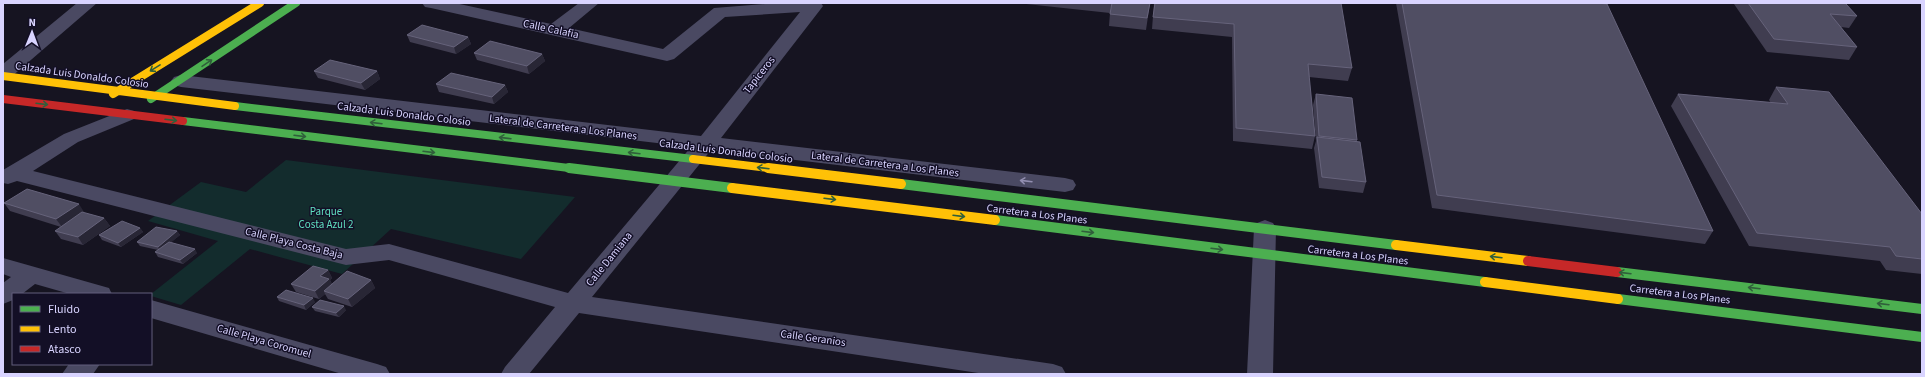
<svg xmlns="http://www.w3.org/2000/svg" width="1925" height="377" font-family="'Source Sans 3',sans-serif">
<rect width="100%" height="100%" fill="#161421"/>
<path fill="#132c2d" d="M286 160 575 197 521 259 391 229 342 274 250 249 181 305 151 296V294L218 241 148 221 201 182 246 192Z"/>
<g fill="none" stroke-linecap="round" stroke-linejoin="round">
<path fill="#4a4962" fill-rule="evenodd" d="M77 3H97L10 78 3 80V64Z
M422 3H455L551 24 579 3H599L569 28 663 49 714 8 778 3H821L823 6 820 10 721 138 1065 178 1073 180 1076 185 1073 190 1065 192 711 150 592 297 1053 364 1062 367 1066 374H985L579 313 529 374H501L505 367 555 307 389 260 346 265 17 181 8 184 3 183V170L64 134 127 109 134 111 137 115 134 119 78 142 33 171 346 249 389 244 568 293 691 147 181 87 174 85 171 81 174 77 181 75 701 136 800 12 725 17 674 59 667 61 431 8 425 7Z
M1265 220 1273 223 1276 228 1273 374H1247L1254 228 1257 223Z
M3 258 109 288 112 294H70L35 284 22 294H13V300L3 304V283L11 277 3 274Z
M151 300 377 364 386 367 390 374H342L151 318Z
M69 364H100L93 374H62Z"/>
<path stroke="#4caf50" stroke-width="8" d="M151 99 296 3
M235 106 693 159
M183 121 577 169"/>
<path stroke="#4caf50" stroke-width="10" d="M569 168 732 188
M901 184 1396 245
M995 220 1485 282
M1617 272 1922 309
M1618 299 1922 337"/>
<path stroke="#ffc107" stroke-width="8" d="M3 76 235 106
M113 94 260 3
M693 159 777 169"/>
<path stroke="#ffc107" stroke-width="10" d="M768 168 901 184
M732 188 995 220
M1396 245 1528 261
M1485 282 1618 299"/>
<path stroke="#c62828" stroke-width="8" d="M3 99 183 121"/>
<path stroke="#c62828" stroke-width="10" d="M1528 261 1617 272"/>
</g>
<path fill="#403d50" d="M1017 3H1150L1146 30 1109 26 1110 13Z
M1154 3H1337L1352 68 1348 81 1309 77 1315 136 1312 149 1233 141 1232 37 1152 29Z
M1396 3H1598L1713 231 1705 244 1432 208Z
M1735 3H1845L1857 16 1849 28 1841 27 1857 47 1849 60 1767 52 1734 4Z
M407 35 468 37 471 44 456 54 410 42Z
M474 53 542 54 545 61 529 74 477 60Z
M314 71H377L380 79 365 90 318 78Z
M436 84 505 85 508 92 494 104 439 92Z
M1776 87 1922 214V274L1886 270 1880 261 1749 246 1671 106 1678 94 1771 103 1769 100Z
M1316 94 1357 140V141L1366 182 1363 193 1319 188 1314 148 1316 141 1313 105Z
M4 203 84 212 83 213 104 218 110 226 83 245 61 239 55 231 61 227 10 211Z
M140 228 143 232 121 247 102 240 99 235Z
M177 231 180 235 171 242 197 253 183 264 158 257 155 252 158 250 140 246 137 242Z
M328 270 332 278 330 280 332 284 371 280 375 288 352 307 328 299 325 294 319 299 296 292 291 284Z
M277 297 315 302 306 310 279 301Z
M312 307 346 310 339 317 315 311Z"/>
<path fill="#282635" d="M468 37 471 44 456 54 454 47Z
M542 54 545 61 529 74 527 66Z
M377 71 380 79 365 90 361 83Z
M505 85 508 92 494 104 492 97Z
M79 204 84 212 62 227 56 219Z
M104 218 110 226 83 245 78 237Z
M140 228 143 232 121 247 118 243Z
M177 231 180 235 161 251 158 247Z
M195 249 197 253 183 264 180 260Z
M328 270 332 278 330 280 333 287 324 291 325 294 319 299 315 291 320 276Z
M371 280 375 288 352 307 348 299Z
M313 298 315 302 306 310 304 305Z
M344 306 346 310 339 317 336 313Z"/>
<path fill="#504e63" stroke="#66637b" d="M1112 3H1150L1147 18 1110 14Z
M1155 3H1341L1352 68 1308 64 1315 136 1236 128 1234 24 1153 17Z
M1402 3H1598L1607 4 1713 231 1437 195Z
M1748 3H1845L1857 16 1830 14 1857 47 1774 39Z
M422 25 468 37 454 47 407 35Z
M490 41 542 54 527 66 474 53Z
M330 60 377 71 361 83 314 71Z
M451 73 505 85 492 97 436 84Z
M1776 87 1829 92 1922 214V259L1896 256 1890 247 1757 233 1678 94 1788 104Z
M1316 94 1352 98 1357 140 1319 136Z
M1317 137 1360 142 1366 182 1322 177Z
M27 189 79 204 56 219 4 203Z
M82 212 104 218 78 237 55 231Z
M122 221 140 228 118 243 99 235Z
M156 227 177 231 158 247 137 242Z
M169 242 195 249 180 260 155 252Z
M313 266 328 270 320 276 329 279 315 291 291 284Z
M347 271 371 280 348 299 324 291Z
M286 290 313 298 304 305 277 297Z
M320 300 344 306 336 313 312 307Z"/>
<defs><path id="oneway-shaft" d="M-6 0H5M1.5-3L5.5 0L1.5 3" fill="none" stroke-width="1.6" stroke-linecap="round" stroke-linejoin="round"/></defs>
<g stroke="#305f3b">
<use href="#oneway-shaft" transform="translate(207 63) rotate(-34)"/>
<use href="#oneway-shaft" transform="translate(155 68) rotate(148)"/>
<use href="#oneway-shaft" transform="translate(42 104) rotate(7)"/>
<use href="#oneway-shaft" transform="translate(171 120) rotate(7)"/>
<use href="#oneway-shaft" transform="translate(376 123) rotate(-173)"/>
<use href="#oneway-shaft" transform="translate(300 136) rotate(7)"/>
<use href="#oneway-shaft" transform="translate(505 138) rotate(-173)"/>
<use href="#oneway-shaft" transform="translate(429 152) rotate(7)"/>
<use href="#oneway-shaft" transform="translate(634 153) rotate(-173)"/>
<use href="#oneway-shaft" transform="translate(763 168) rotate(-173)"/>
<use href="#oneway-shaft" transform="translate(830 199) rotate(7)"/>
<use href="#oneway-shaft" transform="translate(959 216) rotate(7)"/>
<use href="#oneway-shaft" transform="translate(1088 232) rotate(7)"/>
<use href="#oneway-shaft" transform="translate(1217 249) rotate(7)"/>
<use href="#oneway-shaft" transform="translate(1496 257) rotate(-173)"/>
<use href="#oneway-shaft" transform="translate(1625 273) rotate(-173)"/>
<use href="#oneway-shaft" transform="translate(1754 288) rotate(-173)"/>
<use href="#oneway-shaft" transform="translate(1883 304) rotate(-173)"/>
</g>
<use stroke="#928eb0" href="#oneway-shaft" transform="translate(1026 181) rotate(-173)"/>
<g text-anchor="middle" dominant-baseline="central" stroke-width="3" stroke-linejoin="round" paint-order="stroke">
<g font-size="11" fill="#d9d4ff" stroke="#130f26">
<text transform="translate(551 29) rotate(12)">Calle Calafia</text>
<text transform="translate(82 75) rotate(8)">Calzada Luis Donaldo Colosio</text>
<text transform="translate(759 75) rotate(-52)">Tapiceros</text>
<text transform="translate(404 114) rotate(7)">Calzada Luis Donaldo Colosio</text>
<text transform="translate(563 127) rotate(7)">Lateral de Carretera a Los Planes</text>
<text transform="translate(726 151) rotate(7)">Calzada Luis Donaldo Colosio</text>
<text transform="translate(885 164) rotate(7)">Lateral de Carretera a Los Planes</text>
<text transform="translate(1037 214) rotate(7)">Carretera a Los Planes</text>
<text transform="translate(294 243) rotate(14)">Calle Playa Costa Baja</text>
<text transform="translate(1358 255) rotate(7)">Carretera a Los Planes</text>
<text transform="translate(609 259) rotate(-51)">Calle Damiana</text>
<text transform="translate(1680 294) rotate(7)">Carretera a Los Planes</text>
<text transform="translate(813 338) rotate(8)">Calle Geranios</text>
<text transform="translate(264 341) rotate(16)">Calle Playa Coromuel</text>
</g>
<g font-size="11" fill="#5fe0c0" stroke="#130f26">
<text x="326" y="211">Parque<tspan x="326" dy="13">Costa Azul 2</tspan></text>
</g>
</g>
<rect width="1925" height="377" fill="none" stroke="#d9d4ff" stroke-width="8"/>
<rect x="12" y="293" width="140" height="72" fill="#130f26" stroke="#625e7d"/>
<rect x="20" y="306" width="20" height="6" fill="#4caf50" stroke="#625e7d"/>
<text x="48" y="313" font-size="12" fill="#d9d4ff">Fluido</text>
<rect x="20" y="326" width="20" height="6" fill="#ffc107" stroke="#625e7d"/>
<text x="48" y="333" font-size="12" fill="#d9d4ff">Lento</text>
<rect x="20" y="346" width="20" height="6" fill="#c62828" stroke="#625e7d"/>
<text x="48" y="353" font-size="12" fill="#d9d4ff">Atasco</text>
<g transform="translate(32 32) rotate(1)" stroke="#130f26" stroke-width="3" paint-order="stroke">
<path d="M0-3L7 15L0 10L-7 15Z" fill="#d9d4ff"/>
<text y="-6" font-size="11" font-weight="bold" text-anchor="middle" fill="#d9d4ff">N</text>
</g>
</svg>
